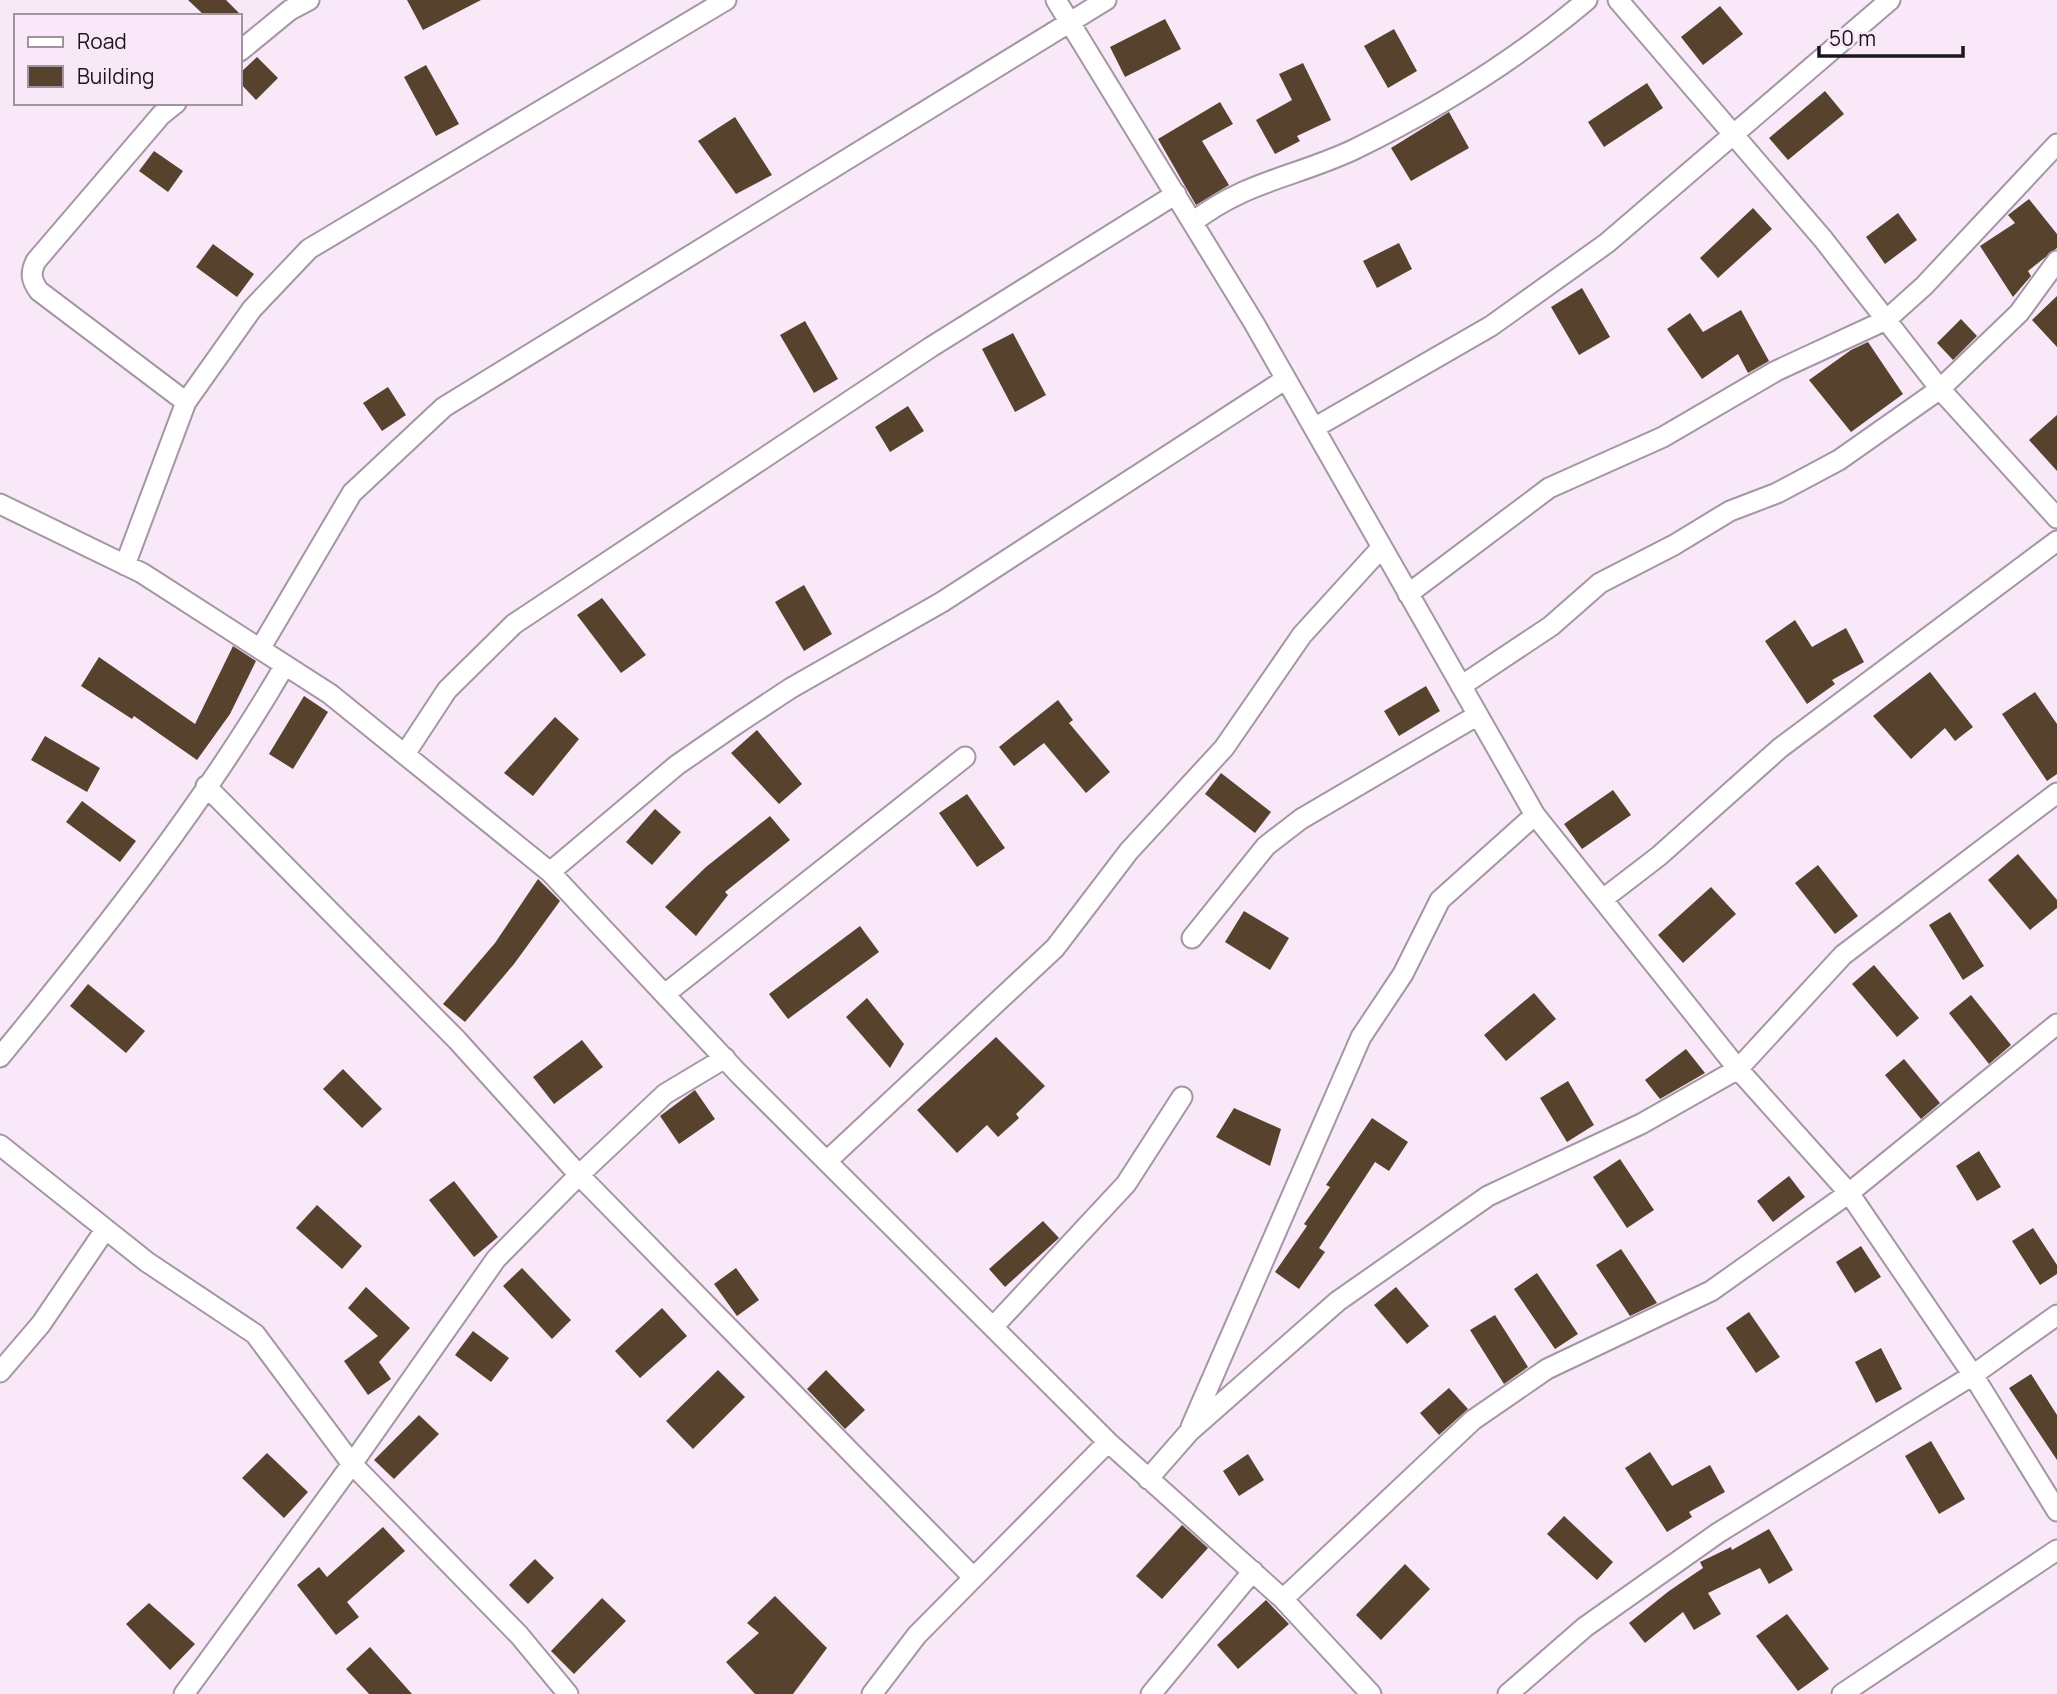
<svg xmlns="http://www.w3.org/2000/svg" width="2057" height="1694" font-family="Manrope,sans-serif">
<rect width="100%" height="100%" fill="#f8e8f8"/>
<path fill="#57432d" d="M188 0H226L242 16H205Z
M407 0H481L423 30Z
M1720 6 1743 34 1703 65 1681 37Z
M1165 19 1181 49 1125 77 1110 47Z
M1394 29 1417 71 1388 88 1364 46Z
M257 57 278 78 256 100 240 83V73Z
M1303 63 1331 120 1297 136 1300 141 1275 154 1256 120 1292 100 1279 74Z
M426 65 459 124 436 136 404 77Z
M1647 83 1663 108 1604 147 1588 122Z
M1825 91 1844 114 1788 160 1769 138Z
M1220 102 1233 124 1202 141 1229 185 1196 205 1158 139Z
M1449 112 1469 148 1411 181 1391 148Z
M735 117 772 175 736 194 698 141Z
M154 151 183 171 168 192 139 171Z
M2029 199 2057 234V248L2028 271 2031 276 2013 297 1980 246 2015 223 2008 215Z
M1753 208 1772 229 1718 278 1700 258Z
M1898 213 1917 240 1885 264 1866 237Z
M1399 243 1412 269 1377 288 1363 261Z
M213 244 254 274 237 297 196 267Z
M1582 288 1610 337 1579 355 1551 307Z
M2057 296V347L2032 320Z
M1741 310 1769 361 1748 373 1738 354 1702 379 1667 329 1690 313 1703 332Z
M1961 319 1977 336 1953 360 1937 343Z
M805 321 838 379 814 393 780 335Z
M1013 333 1046 395 1015 412 982 349Z
M1868 342 1903 394 1851 432 1809 380 1851 350Z
M388 387 406 415 382 431 363 403Z
M908 406 924 431 890 452 875 427Z
M2057 415V471L2029 440Z
M804 585 832 634 804 651 775 602Z
M602 598 646 655 621 673 577 615Z
M1795 620 1812 647 1846 628 1864 662 1832 680 1835 684 1807 704 1765 641Z
M233 646 256 661 230 714 197 760 134 716 132 719 81 686 99 657 195 724Z
M1930 672 1973 727 1955 741 1945 728 1911 759 1873 716Z
M1426 686 1440 711 1399 736 1384 711Z
M2035 692 2057 724V774L2047 781 2002 714Z
M304 696 328 712 293 769 269 754Z
M1058 700 1073 720 1069 723 1110 772 1086 793 1044 743 1014 766 999 747Z
M555 717 579 739 533 796 504 773Z
M757 730 802 784 779 804 731 753Z
M45 736 100 768 87 792 31 760Z
M1221 773 1271 812 1255 833 1205 794Z
M1613 790 1631 815 1582 849 1564 824Z
M967 794 1005 848 977 867 939 813Z
M82 801 136 841 120 862 66 822Z
M655 809 681 832 652 865 626 842Z
M770 816 790 840 725 892 728 895 696 936 665 907 706 867Z
M2018 854 2057 900V908L2030 930 1988 880Z
M1818 865 1858 916 1835 934 1795 883Z
M538 879 560 901 514 964 465 1022 443 1004 495 943Z
M1711 887 1736 914 1683 963 1658 935Z
M1244 911 1289 938 1270 970 1225 942Z
M1950 912 1984 966 1963 980 1929 925Z
M860 926 879 952 788 1019 769 994Z
M1874 965 1919 1018 1897 1037 1852 984Z
M88 984 145 1031 126 1053 70 1006Z
M1534 993 1556 1019 1506 1061 1484 1035Z
M1971 995 2011 1045 1989 1064 1949 1013Z
M867 998 904 1044 890 1068 846 1017Z
M996 1037 1045 1086 1016 1114 1019 1118 998 1137 987 1125 957 1153 917 1110Z
M582 1040 603 1067 554 1104 533 1077Z
M1686 1049 1705 1073 1660 1099 1645 1080Z
M1904 1059 1940 1103 1921 1119 1885 1075Z
M343 1069 382 1109 362 1128 323 1089Z
M1568 1081 1594 1125 1567 1142 1540 1098Z
M695 1090 715 1119 679 1144 660 1116Z
M1234 1108 1281 1129 1270 1166 1216 1137Z
M1372 1118 1408 1142 1389 1171 1375 1162 1319 1248 1325 1252 1299 1289 1275 1272 1307 1226 1304 1224 1330 1187 1326 1185Z
M1979 1151 2001 1187 1977 1201 1956 1166Z
M1620 1159 1654 1210 1627 1228 1593 1177Z
M1789 1176 1805 1197 1773 1222 1757 1201Z
M454 1181 498 1237 474 1257 429 1200Z
M317 1205 362 1246 342 1269 296 1228Z
M1043 1221 1059 1238 1005 1287 989 1269Z
M2033 1228 2057 1265V1274L2040 1285 2012 1241Z
M1861 1246 1881 1277 1855 1293 1836 1262Z
M1621 1249 1657 1303 1630 1316 1596 1265Z
M522 1268 571 1320 552 1339 503 1286Z
M736 1268 759 1300 737 1316 714 1284Z
M1537 1273 1578 1334 1555 1349 1514 1289Z
M366 1287 410 1328 379 1362 391 1379 368 1395 344 1361 378 1336 348 1308Z
M1396 1287 1429 1326 1407 1344 1374 1305Z
M662 1308 687 1336 640 1378 615 1351Z
M1749 1312 1780 1357 1756 1373 1726 1328Z
M1495 1315 1528 1367 1504 1384 1470 1330Z
M473 1331 509 1358 491 1382 455 1355Z
M1881 1348 1902 1389 1876 1403 1855 1362Z
M718 1370 745 1397 693 1449 666 1421Z
M826 1370 865 1410 845 1429 807 1389Z
M2031 1374 2057 1415V1460L2009 1388Z
M1449 1388 1468 1409 1439 1435 1420 1413Z
M419 1415 439 1434 394 1479 374 1460Z
M1931 1441 1965 1499 1939 1514 1905 1456Z
M1650 1452 1672 1486 1710 1465 1725 1492 1689 1512 1692 1517 1667 1532 1625 1468Z
M267 1453 308 1492 284 1518 242 1478Z
M1248 1454 1264 1480 1239 1496 1223 1471Z
M1564 1516 1613 1562 1597 1580 1547 1534Z
M1182 1525 1208 1548 1162 1599 1136 1576Z
M383 1527 405 1551 347 1602 359 1617 336 1635 297 1585 319 1567 327 1577Z
M1769 1529 1793 1570 1769 1584 1760 1568 1708 1593 1721 1614 1694 1630 1683 1612 1645 1643 1629 1623 1669 1591 1703 1568 1700 1562 1731 1547 1732 1550Z
M535 1559 554 1578 528 1604 509 1585Z
M1405 1564 1430 1589 1381 1640 1356 1615Z
M775 1596 827 1648 793 1694H755L726 1662 759 1633 747 1623Z
M602 1598 626 1621 574 1674 551 1651Z
M1266 1600 1289 1624 1238 1669 1217 1645Z
M149 1603 195 1644 170 1670 126 1624Z
M1787 1614 1829 1669 1798 1691 1756 1636Z
M370 1647 412 1694H369L346 1669Z"/>
<g fill="none" stroke-linecap="round" stroke-linejoin="round">
<defs>
<path id="street" d="M1056 0 1254 323 1535 815 1738 1069 1849 1193 1973 1375 2057 1511
M1618 0 1823 239 1940 389 2057 518
M240 51 290 10 309 0
M176 103 161 115 36 261C30 273 31 280 39 291L186 402
M1193 222C1246 181 1295 177 1353 150 1437 109 1516 60 1587 0
M1314 428 1491 326 1607 243 1890 0
M0 504 142 573 330 694 550 872 739 1074 1108 1442 1283 1599 1371 1694
M125 565 186 402 252 309 309 249 726 0
M1408 594 1549 488 1663 437 1776 371 1886 320 1924 286 2057 144
M260 649 352 493 444 407 1106 0
M1461 686 1551 626 1600 583 1674 545 1730 511 1777 493 1839 460 1940 389 2019 313 2057 261
M405 754 447 690 514 624 931 347 1176 194
M206 786 457 1040 579 1175 973 1577
M550 872 677 765 735 725 791 688 942 602 1286 379
M1603 899 1659 856 1780 748 2057 541
M1192 938 1266 846 1301 819 1478 715
M665 994 965 757
M0 1057C101 934 205 803 285 665
M0 1145 147 1262 255 1334 352 1464 519 1635 568 1694
M827 1161 1055 948 1129 851 1224 748 1302 635 1382 547
M993 1327 1126 1184 1182 1097
M0 1372 41 1324 105 1230
M1191 1427 1361 1037 1403 974 1440 900 1535 815
M1148 1479 1190 1431 1338 1301 1488 1196 1641 1124 1738 1069 1843 955 2057 793
M1283 1599 1473 1420 1547 1369 1711 1291 1849 1193 2057 1024
M184 1694 352 1464 496 1259 579 1175 665 1094 725 1058
M872 1694 917 1635 1108 1442
M1151 1694 1253 1571
M1508 1694 1585 1627 1718 1533 1973 1375 2057 1315
M1842 1694 2057 1550"/>
</defs>
<use href="#street" stroke="#a596a5" stroke-width="23"/>
<use href="#street" stroke="#fff" stroke-width="19"/>
</g>
<rect x="14" y="14" width="228" height="91" fill="#f8e8f8" stroke="#a094a0" stroke-width="2"/>
<rect x="28" y="37" width="35" height="10" fill="#ffffff" stroke="#a094a0" stroke-width="2"/>
<text x="77" y="49" font-size="21" fill="#1b161b">Road</text>
<rect x="28" y="66" width="35" height="21" fill="#57432d" stroke="#a094a0" stroke-width="2"/>
<text x="77" y="84" font-size="21" fill="#1b161b">Building</text>
<path d="M1819 46v10h144v-10" fill="none" stroke="#1b161b" stroke-width="3.5"/>
<text x="1829" y="46" font-size="21" fill="#1b161b" stroke="#f8e8f8" stroke-width="5" paint-order="stroke">50 m</text>
</svg>
